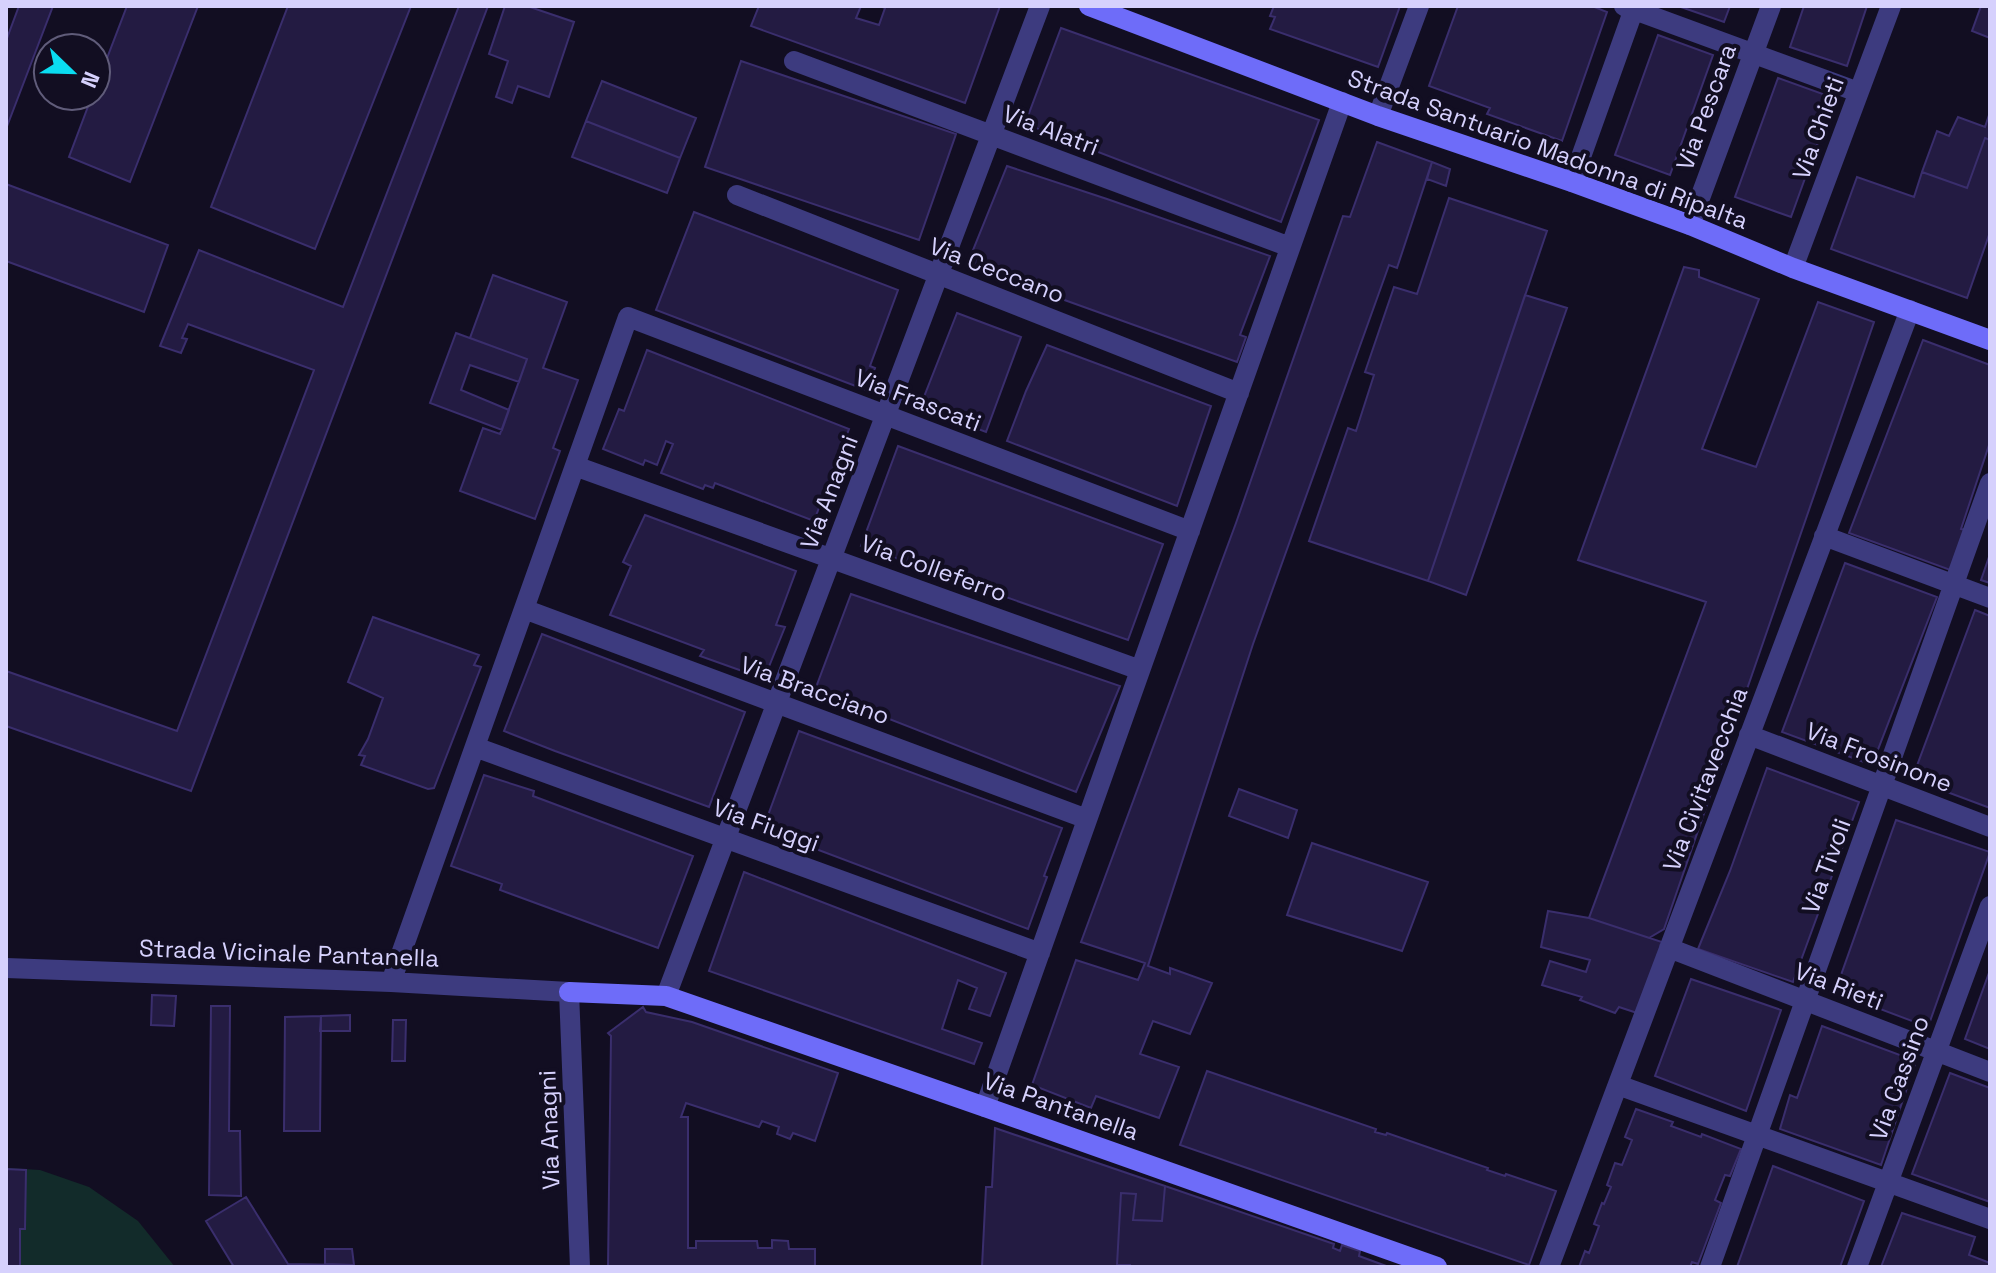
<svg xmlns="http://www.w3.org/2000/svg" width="1996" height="1273" font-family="'Space Grotesk',sans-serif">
<rect width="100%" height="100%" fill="#120e22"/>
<path fill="#122b2a" d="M6 1168 40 1170 89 1187 138 1221 175 1267H6Z"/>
<path fill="#231b42" stroke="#3a2e6d" stroke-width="2" d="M19 6H53L6 129V41Z
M127 6H198L130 182 69 157 92 96H96V87Z
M288 6H411L315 249 211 207Z
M459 6H488L191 791 6 726V671L177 731 314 370 188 324 182 338 187 339 181 353 160 346 199 250 343 307Z
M505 6H527L574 22 549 97 518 86 512 103 496 97 508 61 489 54Z
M759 6H861L856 18 879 25 885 8 880 6H1000L965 103 751 26Z
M1274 6H1400L1378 67 1270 29 1275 17 1270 16Z
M1458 6H1592L1607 12 1562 141 1487 114 1490 108 1429 86Z
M1678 6H1730L1724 22Z
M1804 6H1867L1847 66 1790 47Z
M1981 6H1990V38L1972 31Z
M1061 28 1319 120 1281 222 1025 124Z
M1658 35 1713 55 1670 175 1615 155Z
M741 61 956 134 919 240 705 167Z
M1778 78 1834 98 1791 217 1735 197Z
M602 81 696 118 680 158 586 121Z
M1990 112V140L1985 138 1967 188 1922 172 1937 131 1949 136 1958 117 1985 127Z
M586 121 680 158 667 193 572 157Z
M1985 138 1990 140V232L1967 298 1831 249 1857 177 1914 197 1922 172 1967 188Z
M1377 142 1432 162 1397 268 1389 265 1253 644 1148 966 1170 974V968L1212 983 1190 1034 1153 1021 1140 1054 1179 1067 1159 1118 1096 1096 1091 1108 1032 1085 1076 960 1138 980 1145 963 1081 942 1236 523 1343 216 1350 217Z
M1432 162 1450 169 1446 186 1427 179Z
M1007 166 1107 199 1270 256 1240 335 1246 337 1237 362 967 265Z
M6 184 168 245 144 312 6 261Z
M1449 198 1547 231 1428 581 1309 541 1348 428 1356 431 1374 375 1365 372 1394 287 1417 294Z
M694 212 898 290 870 366 875 368 866 390 656 310Z
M1684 267 1699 270V277L1759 299 1702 449 1756 467 1818 302 1874 322 1664 929 1649 938 1589 918 1706 602 1578 560Z
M493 275 567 302 543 368 578 380 553 448 560 451 535 519 460 491 483 428 500 434 527 359 470 338Z
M1525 295 1567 308 1466 595 1428 581Z
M957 313 1021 337 986 432 920 407Z
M456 333 527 359 519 382 470 365 461 390 509 410 502 430 430 403Z
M1923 340 1990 365V442L1961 529 1966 530 1953 571 1849 533Z
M1047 345 1211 406 1177 506 1007 441 1026 391Z
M647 350 849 429 814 521 715 483 713 488 705 485 703 489 661 473 673 444 666 441 657 465 645 460 643 465 603 449 619 409 624 411Z
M898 446 1163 544 1128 640 861 546Z
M645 515 796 571 776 625 785 627 766 674 762 678 700 656 704 650 610 615 631 566 623 562Z
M1990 554V583L1981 580Z
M1845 563 1937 597 1872 765 1782 732Z
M851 594 1120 686 1076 792 815 690Z
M1975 610 1990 616V808L1912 779Z
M373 617 479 655 474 665 481 667 434 788 428 789 361 765 365 756 359 755 368 739 383 698 348 682Z
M542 634 745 712 709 807 555 751 504 731Z
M799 731 1062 828 1044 876 1047 877 1028 929 763 829Z
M1767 768 1859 802 1793 982 1698 949 1730 871Z
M484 775 534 791 533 796 693 856 658 948 500 890 502 884 451 866Z
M1239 789 1297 810 1288 838 1229 816Z
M1896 820 1990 852 1928 1027 1835 992Z
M1312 843 1428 882 1402 951 1287 915Z
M744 872 1006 973 990 1016 969 1009 977 988 958 980 942 1029 982 1043 974 1064 709 971Z
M1548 911 1589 918 1668 944 1637 1013 1619 1007 1615 1013 1580 1000 1582 997 1542 985 1550 961 1586 972 1590 960 1541 947Z
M1990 970V1049L1965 1039Z
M1691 979 1781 1010 1746 1111 1655 1076Z
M152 995 176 996 174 1026 151 1025Z
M211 1006H230L229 1131H240L241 1196 209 1195Z
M643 1007 646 1012 692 1022 838 1073 815 1141 793 1133 790 1139 777 1134 779 1127 762 1121 759 1127 686 1103 681 1117H688V1248H696V1241H757L758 1248H772V1240L788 1241 789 1249H815V1267H608L611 1036 608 1033Z
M350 1015V1031H320L321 1016Z
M321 1016 320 1131H284L285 1017Z
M393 1020H406L405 1061H392Z
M1822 1026 1916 1061 1881 1165 1780 1129 1790 1095 1797 1098Z
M1207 1071 1376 1129 1375 1132 1386 1135 1387 1133 1488 1168 1487 1170 1505 1176 1506 1174 1556 1191 1529 1265 1180 1145Z
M1950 1073 1990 1088V1202L1912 1174Z
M1636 1109 1673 1122 1671 1126 1701 1137 1702 1134 1741 1149 1730 1176 1725 1175 1715 1200 1721 1203 1698 1264 1692 1262 1690 1267H1579L1585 1251 1589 1253 1599 1226 1594 1224 1602 1203 1604 1204 1611 1187 1607 1185 1615 1163 1622 1165 1632 1140 1625 1137Z
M995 1128 1165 1186 1162 1221 1133 1220 1136 1194 1121 1193 1117 1265H1130V1267H982L986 1187H992Z
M1773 1166 1864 1201 1840 1267H1737Z
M6 1169 26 1170 25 1229H20V1267H6Z
M1165 1186 1334 1244 1333 1248 1340 1251 1342 1245 1360 1251 1359 1256 1389 1267H1130V1265H1117L1121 1193 1136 1194 1133 1220 1162 1221Z
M246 1197 288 1264 451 1267H234L206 1221Z
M1902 1213 1975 1237 1969 1255 1990 1263V1267H1881Z
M325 1249H352L354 1265 325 1264Z"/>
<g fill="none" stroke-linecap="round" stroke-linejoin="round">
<path stroke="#3d3b7f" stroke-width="20" d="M1624 6 1858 92
M794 61 1290 247
M1378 116 1419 6
M1572 182 1635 6
M737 195 1239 393
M1690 225 1771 6
M1793 268 1891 6
M575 466 1140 670
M1824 536 1990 598
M524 609 1087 819
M1749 735 1990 827
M475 747 1040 953
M1669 948 1990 1072
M6 968 391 982 569 992 580 1267
M391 982 628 317 1190 531
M666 996 1040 6
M1618 1085 1990 1219
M985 1107 1342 102
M1549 1267 1910 310
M1710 1267 1990 483
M1857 1267 1990 906"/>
<path stroke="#6e6cf9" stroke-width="20" d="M1089 6 1378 116 1572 182 1690 225 1793 268 1990 340
M569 992 666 996 985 1107 1437 1267"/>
</g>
<g text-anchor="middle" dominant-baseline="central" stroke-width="8" stroke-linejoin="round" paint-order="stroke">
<g font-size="24" fill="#d6d1fd" stroke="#120e22">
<text transform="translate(1706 107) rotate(-70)">Via Pescara</text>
<text transform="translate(1818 128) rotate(-70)">Via Chieti</text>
<text transform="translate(1051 130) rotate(21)">Via Alatri</text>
<text transform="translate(1548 149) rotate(20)">Strada Santuario Madonna di Ripalta</text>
<text transform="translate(997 270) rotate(21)">Via Ceccano</text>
<text transform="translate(918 400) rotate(21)">Via Frascati</text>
<text transform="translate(829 492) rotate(-69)">Via Anagni</text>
<text transform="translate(934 568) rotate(20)">Via Colleferro</text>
<text transform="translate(815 690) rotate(20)">Via Bracciano</text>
<text transform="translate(1879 757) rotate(21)">Via Frosinone</text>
<text transform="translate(1705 779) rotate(-69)">Via Civitavecchia</text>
<text transform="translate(766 825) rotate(20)">Via Fiuggi</text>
<text transform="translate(1826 866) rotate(-70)">Via Tivoli</text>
<text transform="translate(289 953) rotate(2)">Strada Vicinale Pantanella</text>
<text transform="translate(1839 986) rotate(21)">Via Rieti</text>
<text transform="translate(1899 1078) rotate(-70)">Via Cassino</text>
<text transform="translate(1061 1106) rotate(19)">Via Pantanella</text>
<text transform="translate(549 1130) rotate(-92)">Via Anagni</text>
</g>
</g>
<rect width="1996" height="1273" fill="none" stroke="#d6d1fd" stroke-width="16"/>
<g transform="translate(72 72) rotate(113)"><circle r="38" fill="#120e22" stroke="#605c7a" stroke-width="2"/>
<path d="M0-6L14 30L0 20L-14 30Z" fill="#0adcf1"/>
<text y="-12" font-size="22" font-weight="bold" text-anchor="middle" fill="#d6d1fd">N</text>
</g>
</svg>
